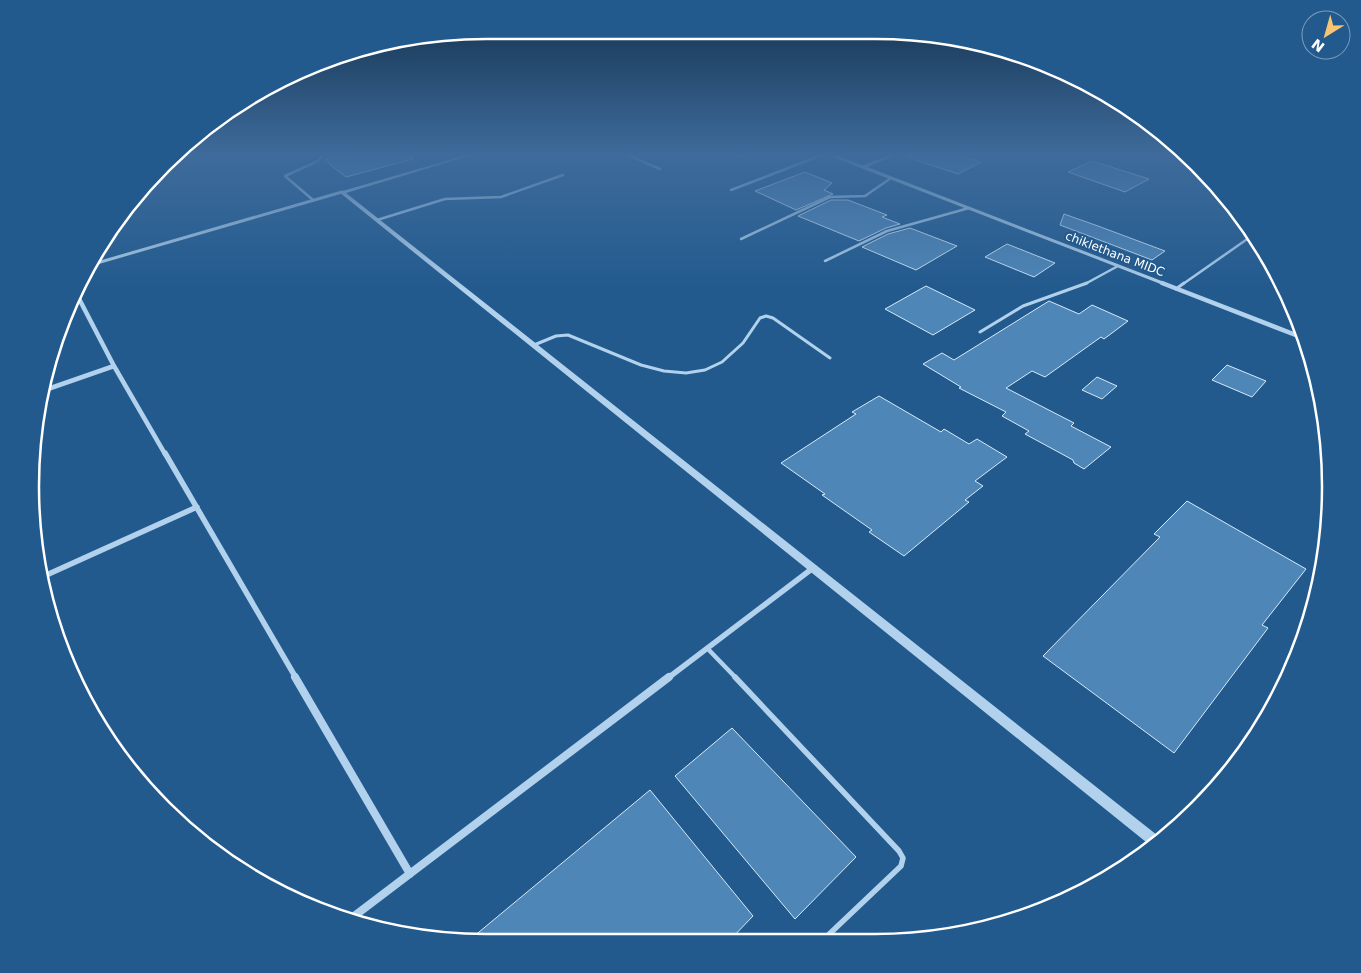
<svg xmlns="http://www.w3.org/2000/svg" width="1361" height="973" font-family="'DejaVu Sans',sans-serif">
<rect width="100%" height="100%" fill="#225a8e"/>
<path fill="#4e86b7" stroke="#d6e9f9" d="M345 155H412L413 159 346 177 324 160Z
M907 155H957L981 162 958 174 907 157Z
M1092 161 1149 179 1125 192 1068 172Z
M805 172 832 183 824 190 833 194 796 210 755 191Z
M831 200H848L887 215 882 217 900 224 886 228 859 241 798 216Z
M1064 214 1098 226 1165 251 1152 260 1060 225Z
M910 228 957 246 916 270 862 247 888 234Z
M1007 244 1055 263 1034 277 985 257Z
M926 286 975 310 933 335 885 309Z
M1049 301 1079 314 1092 305 1128 321 1104 339 1101 337 1045 377 1032 371 1006 388 1074 423 1071 426 1111 447 1084 469 1074 463 1073 460 1025 434 1029 431 1002 416 1006 412 959 388 961 387 923 364 942 353 954 360Z
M1227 365 1266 381 1252 397 1212 380Z
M1097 377 1117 386 1102 399 1082 390Z
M879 396 941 432 944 429 969 444 977 439 1007 457 975 481 983 486 965 500 969 502 904 556 869 532 872 530 822 495 825 494 781 463 856 414 852 412Z
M1187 501 1306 569 1262 625 1268 628 1174 753 1043 656 1160 537 1154 534Z
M732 728 856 857 795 919 675 776Z
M650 790 753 916 730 940 467 942Z"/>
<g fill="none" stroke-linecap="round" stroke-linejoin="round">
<path stroke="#b1d1ec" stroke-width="2.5" d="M628 155 660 169
M736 155 742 157
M172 161 192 155
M863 167 893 155
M731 190 822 155
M313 200 285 176 318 161 323 155
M377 220 445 199 501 197 563 175
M741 239 830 197 865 196 891 178
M825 261 887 231 969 208
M1085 284 1118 266
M1183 284 1253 235"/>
<path stroke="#b1d1ec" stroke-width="3" d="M1176 289 1184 283
M980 332 1023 306 1087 283
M534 345 556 336 568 335 641 365 664 371 686 373 705 370 722 362 743 343 760 318 766 316 773 318 830 358"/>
<path stroke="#b1d1ec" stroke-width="4.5" d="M707 648 736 678"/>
<path stroke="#b1d1ec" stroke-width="5.5" d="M735 677 899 851 903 858 901 866 823 940"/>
<path stroke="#b1d1ec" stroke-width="3" d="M832 155 1165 284
M90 265 342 192"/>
<path stroke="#b1d1ec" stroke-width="4.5" d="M1162 283 1306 339
M75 291 114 366 165 454
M45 390 114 366"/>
<path stroke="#b1d1ec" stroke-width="5.5" d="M165 453 296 678
M42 577 197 507
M668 678 813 568"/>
<path stroke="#b1d1ec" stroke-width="8" d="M295 677 410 874
M349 920 669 677"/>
<path fill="#b1d1ec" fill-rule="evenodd" d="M466 155H472L346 193 1162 839 1151 846 339 192Z"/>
</g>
<linearGradient id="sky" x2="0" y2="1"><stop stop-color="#13324e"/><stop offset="0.53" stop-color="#3e6b9b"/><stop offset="1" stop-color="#3e6b9b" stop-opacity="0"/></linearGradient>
<rect width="1361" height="291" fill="url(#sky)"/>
<g text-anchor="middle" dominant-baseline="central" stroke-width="4" stroke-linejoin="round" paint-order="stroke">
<g font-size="12" fill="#fff" stroke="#225a8e">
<text transform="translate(1115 254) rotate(21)">chiklethana MIDC</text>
</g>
</g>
<path d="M0 0H1361V973H0ZM486 39H875A447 447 0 0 1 1322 486V487A447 447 0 0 1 875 934H486A447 447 0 0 1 39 487V486A447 447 0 0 1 486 39Z" fill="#225a8e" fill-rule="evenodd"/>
<path fill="none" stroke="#fff" stroke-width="2.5" d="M486 39H875A447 447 0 0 1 1322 486V487A447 447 0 0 1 875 934H486A447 447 0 0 1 39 487V486A447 447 0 0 1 486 39Z"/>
<g transform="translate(1326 35) rotate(217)"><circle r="24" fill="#225a8e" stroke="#7a9cbb"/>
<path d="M0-4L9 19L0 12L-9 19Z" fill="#f8c572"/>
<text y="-8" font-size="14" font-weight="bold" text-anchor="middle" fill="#ffffff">N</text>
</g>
</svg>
